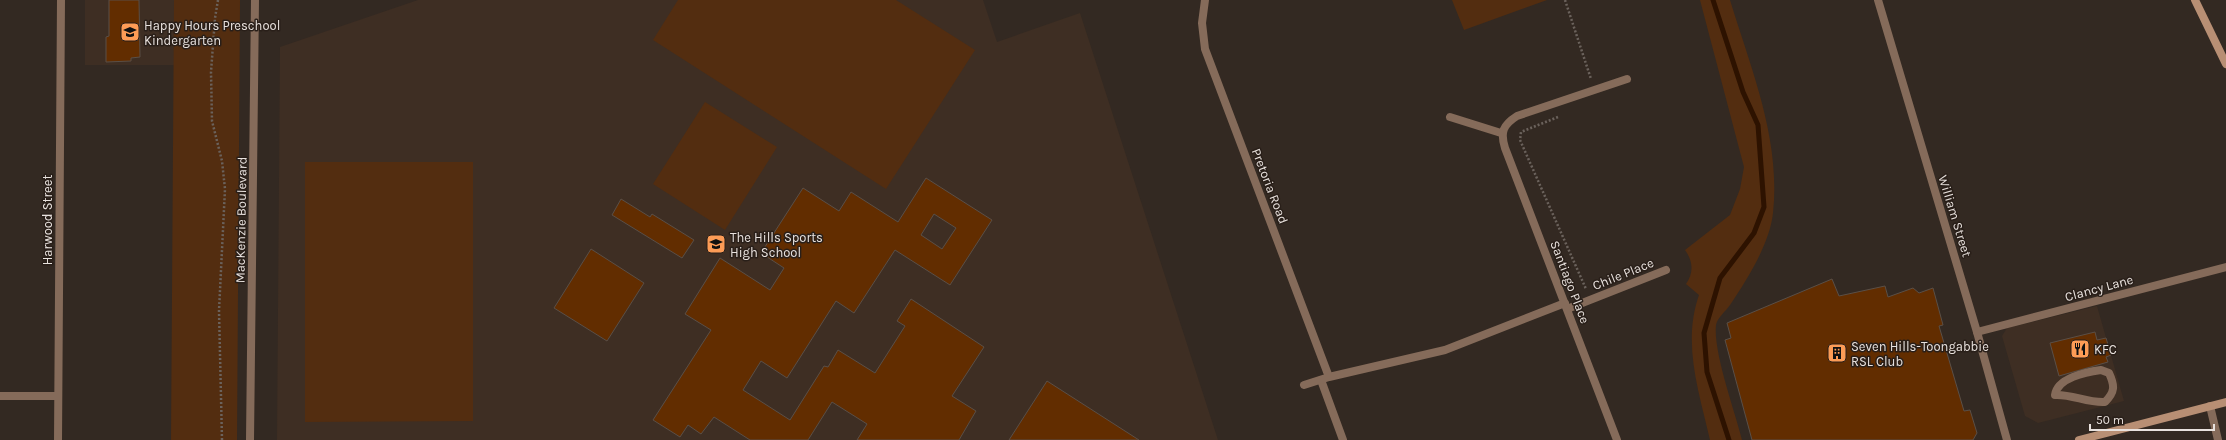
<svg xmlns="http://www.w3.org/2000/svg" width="2226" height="440" font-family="Karla,sans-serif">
<rect width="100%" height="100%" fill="#332922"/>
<path fill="#3e2e23" d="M85 0H174V65H85Z
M418 0H983L997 42 1080 13 1218 440H277L280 47Z
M2097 306 2124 401 2038 423 2025 416 2002 336 2007 328Z"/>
<path fill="#532d10" d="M174 0H240L237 440H171Z
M678 0H896L975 50 886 189 653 40Z
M1452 0H1547L1464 30Z
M1700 0H1730C1751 69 1781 139 1773 213 1770 243 1747 280 1730 305 1726 311 1717 318 1716 325 1713 352 1735 411 1742 440H1710C1699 392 1682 343 1699 295L1686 284C1694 273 1693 261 1685 250L1730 215 1740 189 1744 167Z
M705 102 777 147 725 230 653 184Z
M305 162H473V421L305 422Z"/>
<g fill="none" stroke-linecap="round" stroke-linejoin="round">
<path stroke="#2d1200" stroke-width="5" d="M1713 0 1743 92 1758 125 1764 207 1754 233 1720 278 1704 333 1707 372 1729 440"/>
</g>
<path fill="#622d00" stroke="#5a4f47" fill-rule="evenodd" d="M109 0H139L140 57 131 58V61L106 62V37L109 36Z
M926 178 992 220 950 285 895 250 854 313 836 301 787 378 761 361 743 390 790 420 824 366 828 367 838 350 875 373 905 326 897 321 911 299 984 347 952 396 976 411 959 440H857L867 424 832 402 808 440H750L714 417 701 434 688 425 680 437 653 420 711 330 685 314 720 258 770 290 784 268 761 253 803 188 839 211 851 192 898 222ZM934 214 956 228 942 249 921 235Z
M621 199 650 217 652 214 694 240 682 258 612 215Z
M591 249 644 283 607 341 554 308Z
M1832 279 1839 296 1885 286 1888 297 1913 288 1919 293 1933 288 1943 325 1939 326 1964 411 1970 410 1977 433 1973 440H1752L1725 340 1731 338 1727 323Z
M2095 332 2097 340 2106 338 2111 355 2106 357 2108 362 2059 376 2050 343Z
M1047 381 1139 440H1009Z"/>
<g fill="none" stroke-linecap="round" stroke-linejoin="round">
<path stroke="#6b625c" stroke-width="2.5" stroke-dasharray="2 2" stroke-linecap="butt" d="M218 0 215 18 211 72 212 121 222 161 225 189 219 311 222 440
M1565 0 1591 79
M1558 117 1521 132 1520 140 1586 289"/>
<path stroke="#856b5a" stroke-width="8" d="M1977 332 2226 267
M2101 370 2109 373C2115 386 2115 392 2105 402 2087 403 2072 394 2055 395 2057 378 2086 372 2101 370Z
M1321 380 1343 440"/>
<path stroke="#856b5a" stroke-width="8" d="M1205 0 1202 23 1205 49 1329 377
M1878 0 1977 332 2007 440
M1450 117 1501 133
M1567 309 1666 270
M1304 385 1329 377 1445 350 1565 303
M0 396H57
M2210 406 2218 440
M58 440 61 0
M1617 440 1505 148C1500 132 1503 125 1517 116L1627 79"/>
<path stroke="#856b5a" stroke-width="8" d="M250 440 255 0"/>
<path stroke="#b88f74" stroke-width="8" d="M2195 0 2226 64
M2079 440 2226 402"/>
</g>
<defs>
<symbol id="school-square" viewBox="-11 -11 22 22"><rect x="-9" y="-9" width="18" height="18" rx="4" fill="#fd9c56" stroke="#291f19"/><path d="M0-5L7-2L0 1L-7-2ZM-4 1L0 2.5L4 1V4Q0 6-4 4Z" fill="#111"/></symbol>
<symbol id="restaurant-square" viewBox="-11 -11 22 22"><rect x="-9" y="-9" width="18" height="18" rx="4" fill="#fd9c56" stroke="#291f19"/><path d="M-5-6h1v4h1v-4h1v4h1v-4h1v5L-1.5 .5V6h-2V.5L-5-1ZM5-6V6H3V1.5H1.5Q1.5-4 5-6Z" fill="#111"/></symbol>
<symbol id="building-square" viewBox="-11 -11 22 22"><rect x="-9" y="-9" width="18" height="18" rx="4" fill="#fd9c56" stroke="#291f19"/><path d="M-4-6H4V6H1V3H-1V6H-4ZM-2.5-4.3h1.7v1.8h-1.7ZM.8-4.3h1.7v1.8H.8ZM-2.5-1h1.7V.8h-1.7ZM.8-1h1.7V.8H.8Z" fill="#111"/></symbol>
</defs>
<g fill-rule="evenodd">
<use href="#school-square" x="119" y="21" width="22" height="22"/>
<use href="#school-square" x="705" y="233" width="22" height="22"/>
<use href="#restaurant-square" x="2069" y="338" width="22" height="22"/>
<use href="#building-square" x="1826" y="342" width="22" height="22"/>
</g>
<g text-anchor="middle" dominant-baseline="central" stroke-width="3" stroke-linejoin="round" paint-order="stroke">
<g font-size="13" fill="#e9e2de" stroke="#291f19" text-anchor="start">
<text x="144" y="25">Happy Hours Preschool<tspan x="144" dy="15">Kindergarten</tspan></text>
<text x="730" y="237">The Hills Sports<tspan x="730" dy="15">High School</tspan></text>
<text x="1851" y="346">Seven Hills-Toongabbie<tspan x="1851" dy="15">RSL Club</tspan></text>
<text x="2094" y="349">KFC</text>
</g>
<g font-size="13" fill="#e9e2de" stroke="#291f19">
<text transform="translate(1270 186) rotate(69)">Pretoria Road</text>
<text transform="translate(1955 216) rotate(73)">William Street</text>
<text transform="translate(47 220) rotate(-90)">Harwood Street</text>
<text transform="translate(241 220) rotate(-89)">MacKenzie Boulevard</text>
<text transform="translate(1623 274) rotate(-22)">Chile Place</text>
<text transform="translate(1570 282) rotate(69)">Santiago Place</text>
<text transform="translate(2099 288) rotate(-15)">Clancy Lane</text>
</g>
</g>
<path d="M2090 424v6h124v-6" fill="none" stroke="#e9e2de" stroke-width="2"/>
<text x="2096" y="424" font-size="12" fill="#e9e2de" stroke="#291f19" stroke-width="3" paint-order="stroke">50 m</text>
</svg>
